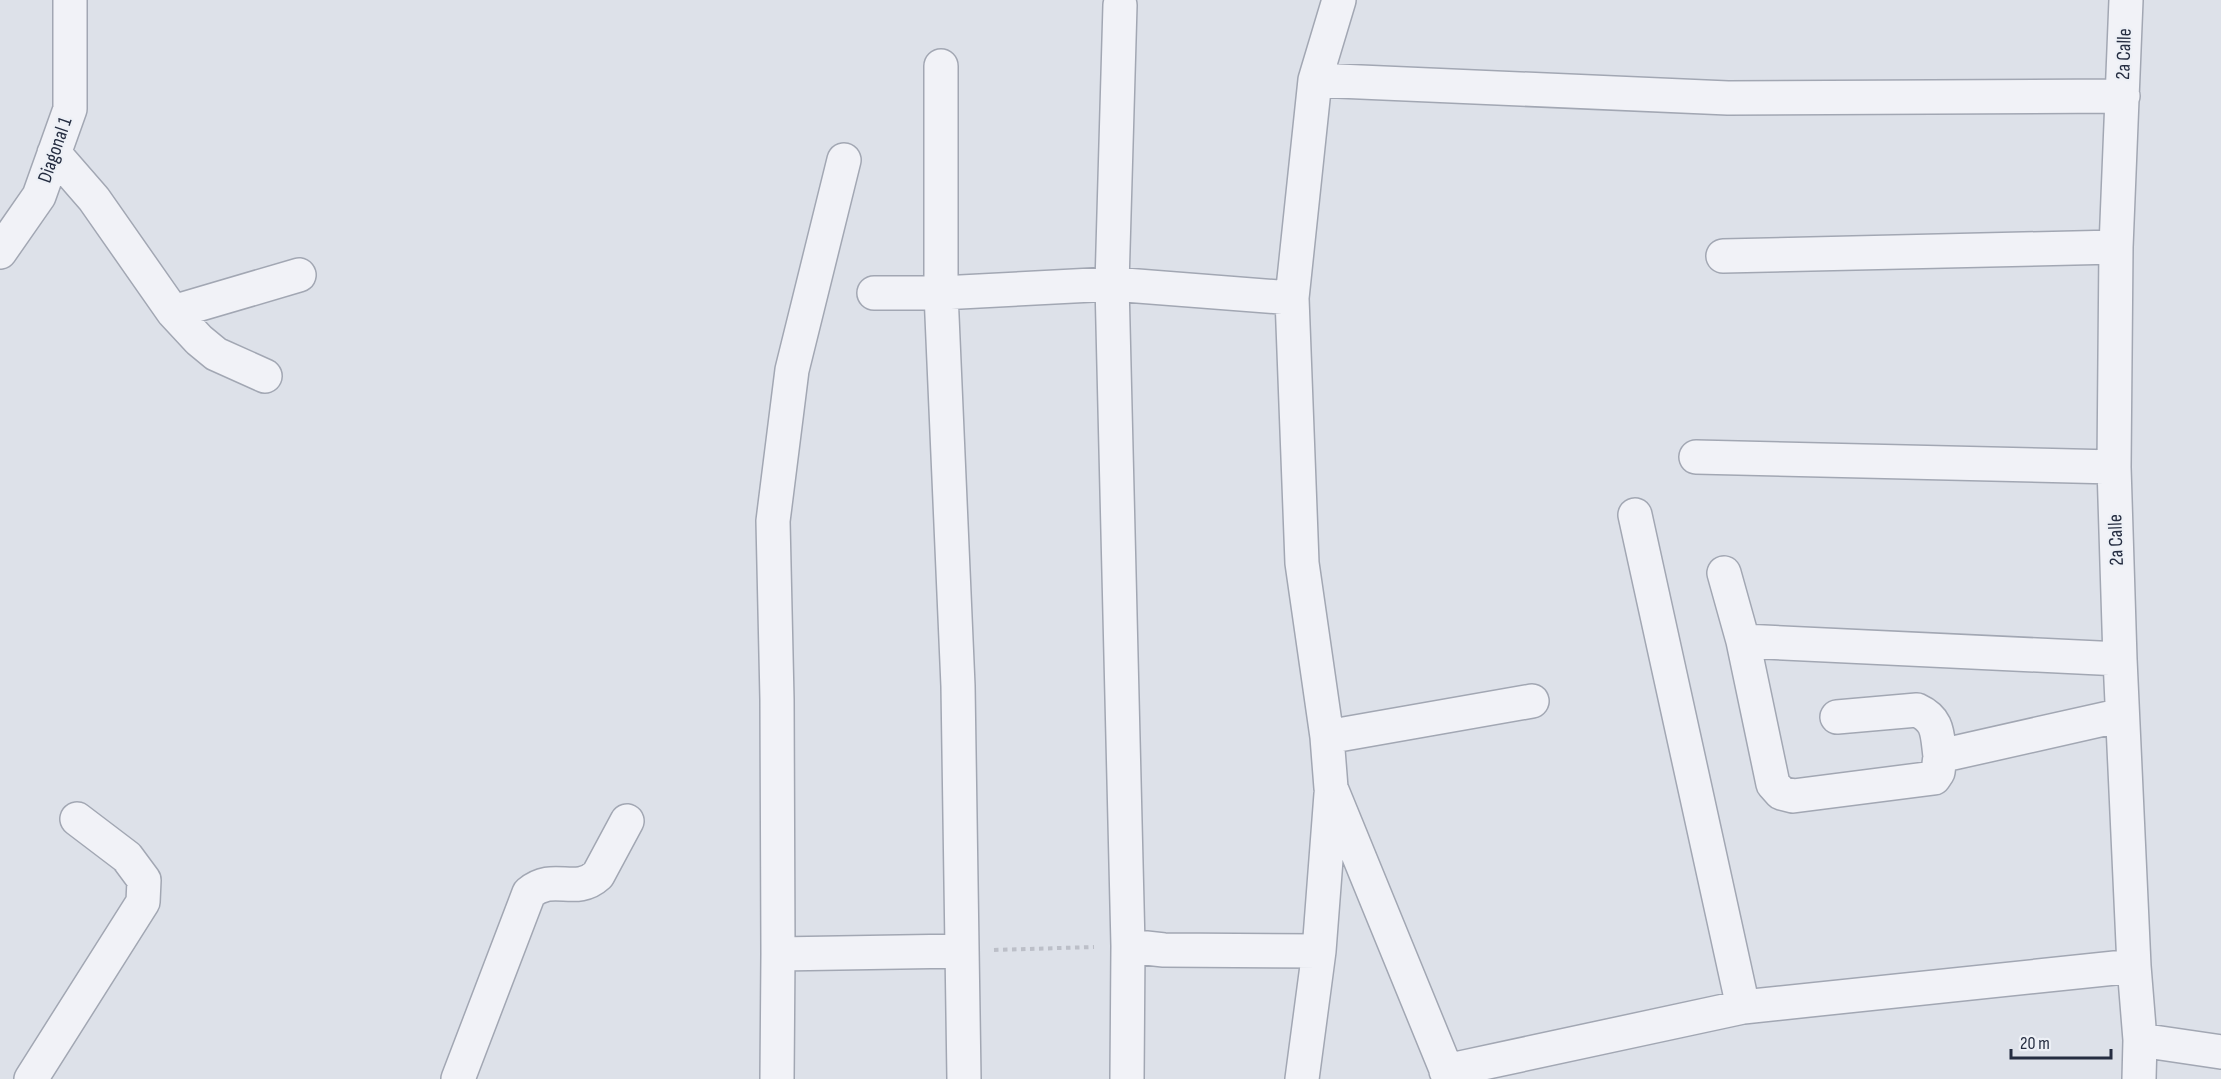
<svg xmlns="http://www.w3.org/2000/svg" width="2221" height="1079" font-family="'Sofia Sans Condensed',sans-serif">
<rect width="100%" height="100%" fill="#dde1e9"/>
<g fill="none" stroke-linecap="round" stroke-linejoin="round">
<defs>
<path id="minor" d="M1339 0 1315 80 1292 298 1302 563 1327 737 1331 788 1450 1079
M2126 0 2116 247 2114 467 2120 659 2134 966 2140 1040 2139 1079
M1120 5 1112 284 1128 946 1127 1079
M941 66V293L958 686 964 1079
M1315 80 1728 98 2123 96
M54 153 94 199 173 312 199 340 216 354 265 376
M0 252 39 196 70 109V0
M1723 256 2116 247
M874 293H941L1112 284 1292 298
M173 312 299 275
M1696 457 2114 467
M1635 515 1743 1007
M1724 573 1743 641 2120 659
M1743 641 1773 784 1781 793 1793 796 1934 778 1938 772 1940 756 2122 715
M1837 717 1917 710C1939 720 1937 734 1940 756
M1327 737 1532 701
M1128 946 1164 950 1319 951
M778 954 777 699 773 521 792 370 844 160
M2140 1040 2221 1052
M1446 1071 1743 1007 2134 966
M31 1079 143 902 144 880 127 857 77 819
M458 1079 529 893C554 872 575 896 598 875L627 821
M777 1079 778 954 961 951
M1302 1079 1319 951 1331 794"/>
</defs>
<use href="#minor" stroke="#a2a7b3" stroke-width="36"/>
<path stroke="#bcbfc8" stroke-width="4" stroke-dasharray="4.5 4.5" stroke-linecap="butt" d="M994 950 1094 947"/>
<use href="#minor" stroke="#f1f2f7" stroke-width="33"/>
</g>
<g text-anchor="middle" dominant-baseline="central" stroke-width="4.5" stroke-linejoin="round" paint-order="stroke">
<g font-size="20" fill="#252d41" stroke="#edf0f6">
<text transform="translate(2124 54) rotate(-88)">2a Calle</text>
<text transform="translate(55 150) rotate(-71)">Diagonal 1</text>
<text transform="translate(2116 540) rotate(-92)">2a Calle</text>
</g>
</g>
<path d="M2011 1049v9h100v-9" fill="none" stroke="#252d41" stroke-width="3"/>
<text x="2020" y="1049" font-size="18" fill="#252d41" stroke="#edf0f6" stroke-width="4.5" paint-order="stroke">20 m</text>
</svg>
